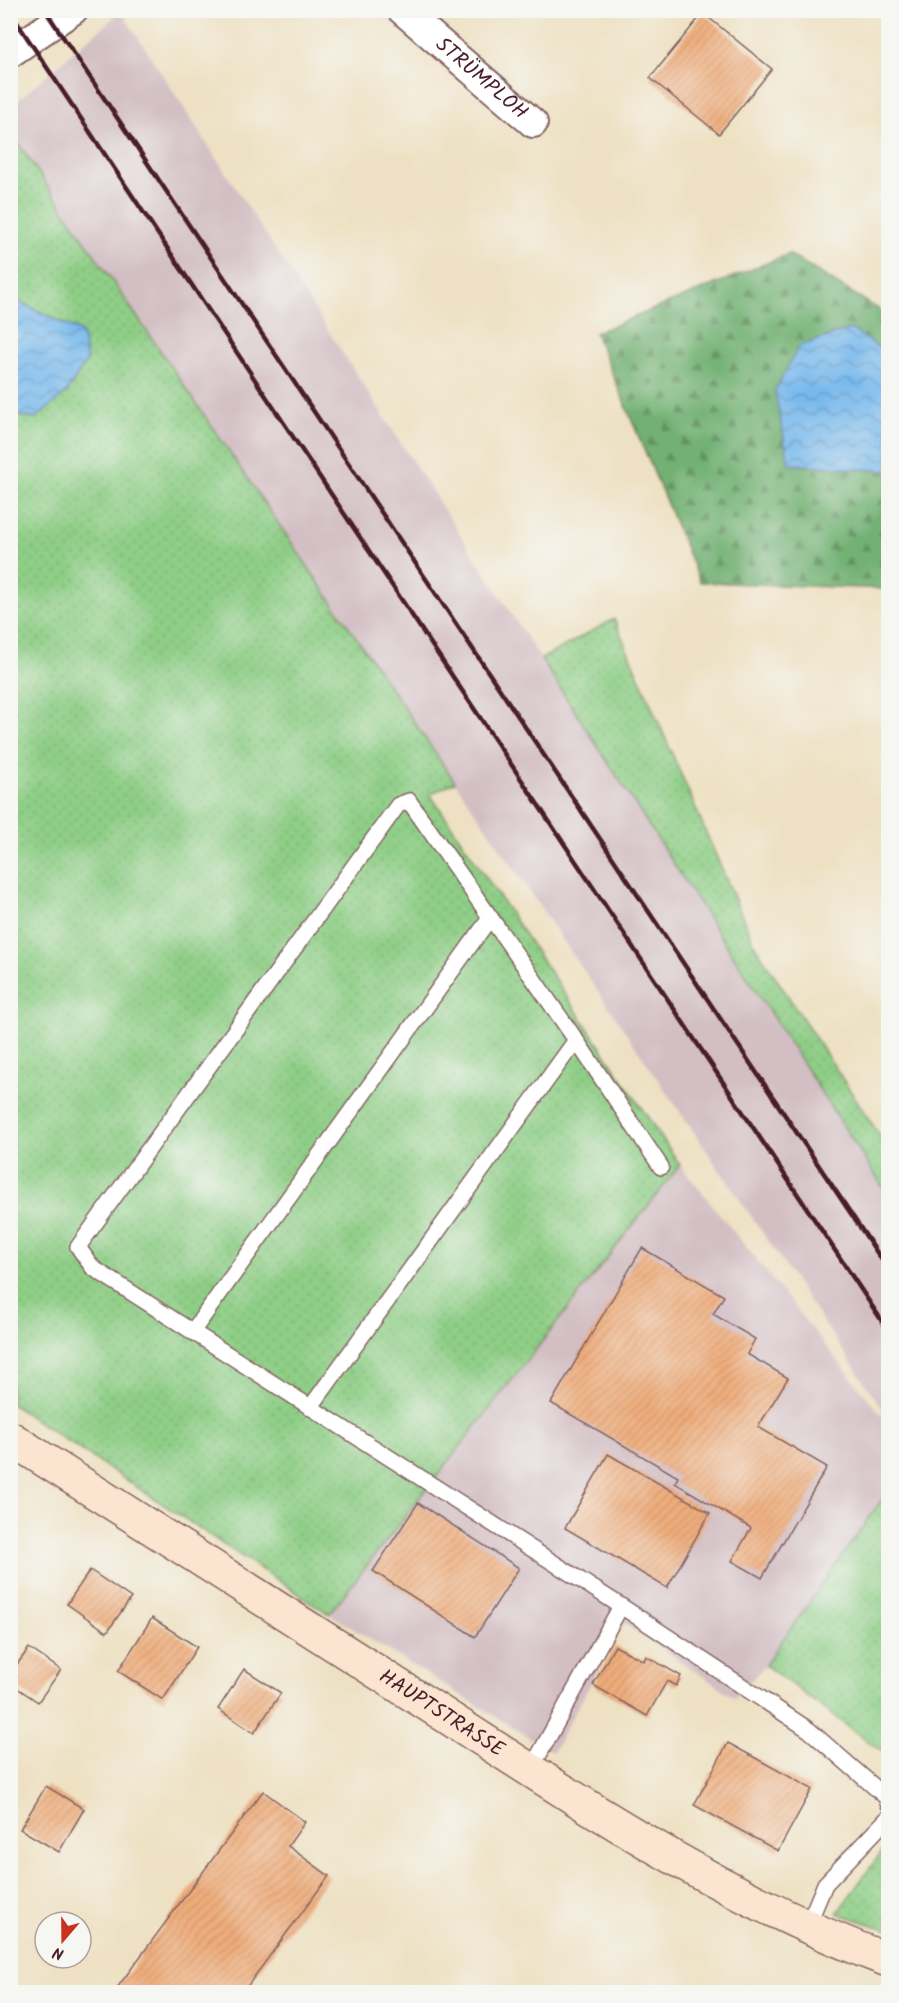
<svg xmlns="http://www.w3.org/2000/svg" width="899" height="2003" font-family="Kalam,sans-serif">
<defs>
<pattern id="grass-dots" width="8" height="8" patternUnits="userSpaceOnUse" patternTransform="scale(1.5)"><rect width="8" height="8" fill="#8ece86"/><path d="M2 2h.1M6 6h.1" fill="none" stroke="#7cb074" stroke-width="1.8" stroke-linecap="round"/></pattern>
<pattern id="forest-firs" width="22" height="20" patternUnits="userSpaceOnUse" patternTransform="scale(1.5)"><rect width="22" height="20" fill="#72b173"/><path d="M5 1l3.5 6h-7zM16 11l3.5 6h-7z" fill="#608f5f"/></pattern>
<pattern id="water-waves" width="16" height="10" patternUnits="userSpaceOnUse" patternTransform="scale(1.5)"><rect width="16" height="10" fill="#78b9ed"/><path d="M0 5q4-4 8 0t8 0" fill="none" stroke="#6496c0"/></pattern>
<pattern id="building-hatch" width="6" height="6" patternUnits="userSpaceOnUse" patternTransform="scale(1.5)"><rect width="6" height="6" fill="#efad7c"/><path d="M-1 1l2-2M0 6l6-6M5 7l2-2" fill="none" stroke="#ce946b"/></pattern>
</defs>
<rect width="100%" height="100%" fill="#f6f6f2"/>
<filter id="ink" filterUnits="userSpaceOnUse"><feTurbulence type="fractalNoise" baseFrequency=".0167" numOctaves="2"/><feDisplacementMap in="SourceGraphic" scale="12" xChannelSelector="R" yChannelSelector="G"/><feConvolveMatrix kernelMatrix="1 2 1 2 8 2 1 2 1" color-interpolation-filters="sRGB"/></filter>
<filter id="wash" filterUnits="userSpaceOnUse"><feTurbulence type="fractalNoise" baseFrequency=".008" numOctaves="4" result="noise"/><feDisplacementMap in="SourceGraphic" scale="24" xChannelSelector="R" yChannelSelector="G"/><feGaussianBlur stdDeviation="1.35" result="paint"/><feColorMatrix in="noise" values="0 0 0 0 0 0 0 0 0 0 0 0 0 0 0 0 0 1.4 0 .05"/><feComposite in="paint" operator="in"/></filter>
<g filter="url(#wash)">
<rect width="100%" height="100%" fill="#eee1c3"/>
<path fill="#d2bec3" d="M121 11 888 1195V1417L11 131 10 107Z
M680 1165 888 1423V1491L765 1665 735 1698 624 1623 553 1752 329 1614Z"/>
<path fill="url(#grass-dots)" stroke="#6c7658" stroke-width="1.5" d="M10 131 455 782 430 794 680 1165 329 1614 11 1404V414L35 419 82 332 11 298Z
M614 619 755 946 888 1148V1195L541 659Z
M888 1491V1756L765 1665Z
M888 1843V1930L837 1913Z"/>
<path fill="url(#forest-firs)" stroke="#5e684f" stroke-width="1.5" d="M789 254 888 315V354L851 329 799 346 789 464 888 471V589L700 582 595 333Z"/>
<path fill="url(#water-waves)" stroke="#616c8c" stroke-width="1.5" d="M11 298 82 332 87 360 67 392 35 419 11 414Z
M851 329 888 354V471L789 464 775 391 799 346Z"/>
<g id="blocks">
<path fill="url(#building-hatch)" d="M703 13 772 69 719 134 650 78Z
M642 1248 724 1296 713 1314 755 1339 747 1354 788 1378 758 1427 827 1467 762 1578 732 1561 751 1528 675 1483 678 1477 551 1403Z
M608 1454 710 1513 667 1588 565 1528Z
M418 1503 519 1568 475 1637 373 1571Z
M90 1570 131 1598 107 1632 67 1604Z
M152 1618 197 1647 163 1700 118 1671Z
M615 1646 644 1661 646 1656 681 1676 676 1686 667 1681 647 1716 593 1685Z
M29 1648 61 1670 38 1702 10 1683V1674Z
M244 1669 281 1693 254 1733 218 1709Z
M728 1743 812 1789 778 1851 694 1805Z
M46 1786 84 1809 59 1852 20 1829Z
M263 1791 305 1822 288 1846 329 1876 243 1992H114Z"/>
</g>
</g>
<g filter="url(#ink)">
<use href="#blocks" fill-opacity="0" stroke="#836360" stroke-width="1.5"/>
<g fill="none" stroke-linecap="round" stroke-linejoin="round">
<defs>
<path id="lane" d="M192 1332 490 918
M310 1408 576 1040
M621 1606 809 1730 886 1797 888 1803
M530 1771 621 1606 93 1268 78 1247 398 805 409 801 576 1040 661 1167
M807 1927 825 1884 888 1818"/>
<g id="street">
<path id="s1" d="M402 10 533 123"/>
<path d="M10 53 73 10"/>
</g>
<g id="secondary">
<path id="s2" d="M10 1438C152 1528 294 1619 435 1709 580 1802 726 1900 888 1960"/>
</g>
</defs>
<use href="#lane" stroke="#836360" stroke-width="18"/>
<use href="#street" stroke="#836360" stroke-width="32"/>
<use href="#secondary" stroke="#836360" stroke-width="36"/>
<use href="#lane" stroke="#fff" stroke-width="15"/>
<use href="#street" stroke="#fff" stroke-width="28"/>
<use href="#secondary" stroke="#fce5d0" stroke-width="33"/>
<path stroke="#4a1f2b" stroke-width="4.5" d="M45 10 888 1269
M10 12 888 1330"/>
</g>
</g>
<g text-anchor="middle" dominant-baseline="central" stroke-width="6" stroke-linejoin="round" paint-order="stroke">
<g font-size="21" fill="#4a1f2b" stroke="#f6f6f2">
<text stroke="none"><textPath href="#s1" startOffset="105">STRÜMPLOH</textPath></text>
<text stroke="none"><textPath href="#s2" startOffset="512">HAUPTSTRASSE</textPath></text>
</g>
</g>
<rect width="899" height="2003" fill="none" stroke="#f6f6f2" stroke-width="36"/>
<g transform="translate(63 1940) rotate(200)"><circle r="28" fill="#f6f6f2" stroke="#b1a0a2" stroke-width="1.5"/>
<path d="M0-4.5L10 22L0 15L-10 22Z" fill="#c8321e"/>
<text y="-9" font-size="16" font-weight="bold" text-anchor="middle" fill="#4a1f2b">N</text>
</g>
</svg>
